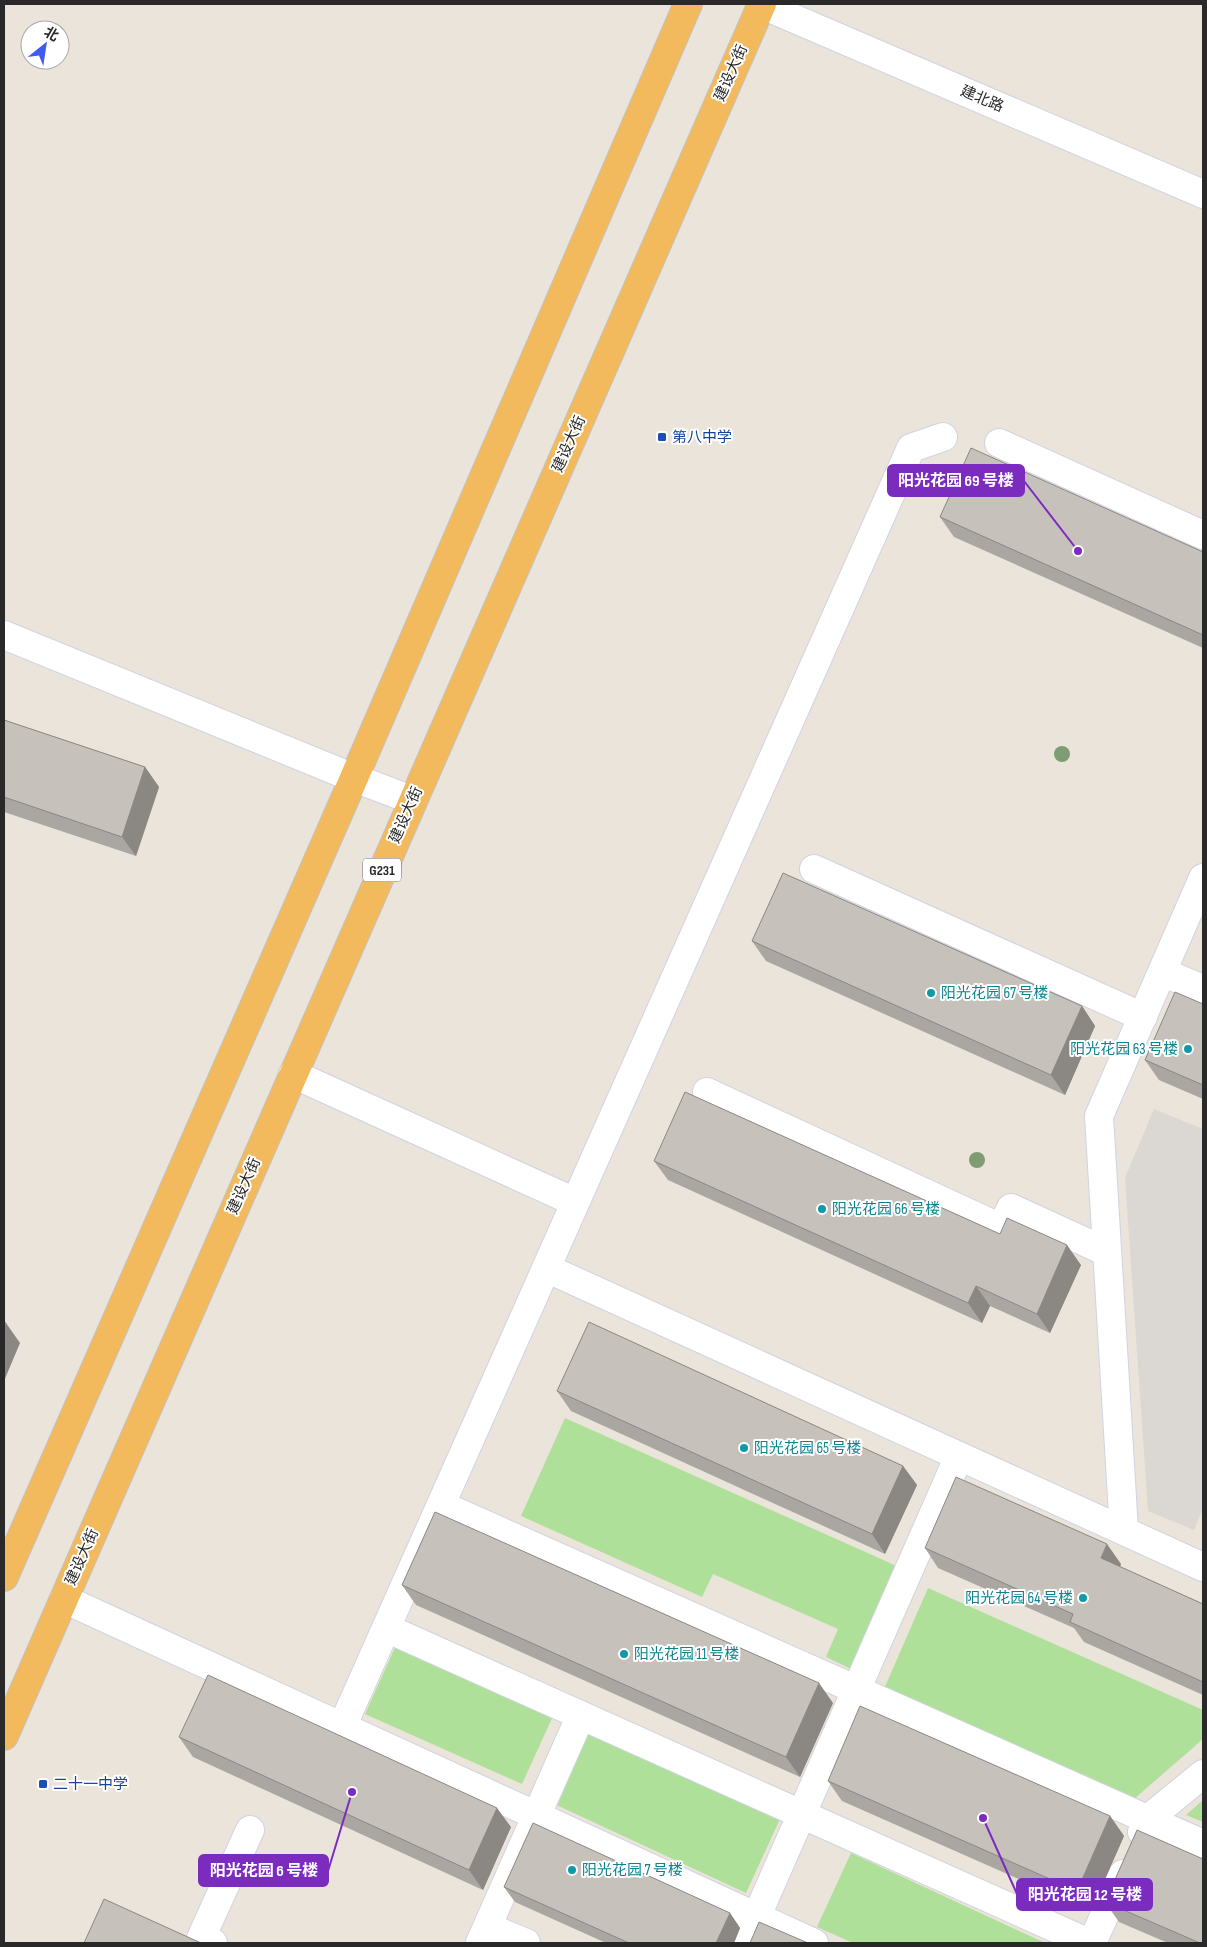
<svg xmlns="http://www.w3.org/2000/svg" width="1207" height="1947" font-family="'Sofia Sans Condensed','Noto Sans SC',sans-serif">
<rect width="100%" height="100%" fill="#ebe4db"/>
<path fill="#aee099" d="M565 1418 899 1567 853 1670 826 1657 838 1629 713 1574 702 1597 521 1516Z
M928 1588 1203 1710V1739L1134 1799 884 1689Z
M397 1643 554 1714 522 1784 365 1714Z
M584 1729 780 1819 746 1893 550 1802Z
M1203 1800V1822L1186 1815Z
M851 1853 1043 1942V1943H853L817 1927Z"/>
<path fill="#dbd7d2" d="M1154 1109 1203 1129V1508L1194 1530 1148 1511 1125 1178Z"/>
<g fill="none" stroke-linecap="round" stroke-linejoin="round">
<defs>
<path id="minor" d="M999 443 1203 535
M4 635 354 778 412 800
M814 869 1143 1017
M1162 972 1203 989
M293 1074 575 1202
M707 1092 1001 1228 1011 1208 1107 1252
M546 1268 1203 1567
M441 1505 1203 1844
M1124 1531 1099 1116 1203 878
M64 1599 814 1943
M386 1628 1089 1943
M342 1727 911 448 943 437
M1142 1832 1148 1819 1203 1774
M488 1927 526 1943
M213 1943 201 1938 250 1830
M480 1943 581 1715
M745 1943 959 1456
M1092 1943 1123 1874"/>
<path id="tertiary" d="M760 4 1203 194"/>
<path id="trunk" d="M4 1577 354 778 688 4
M4 1736 762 4"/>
</defs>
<use href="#minor" stroke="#d0d3e1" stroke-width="30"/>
<use href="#tertiary" stroke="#d0d3e1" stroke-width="30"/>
<use href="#trunk" stroke="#c3c3c3" stroke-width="30"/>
<use href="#minor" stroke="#fff" stroke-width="28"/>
<use href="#tertiary" stroke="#fff" stroke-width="28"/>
<use href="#trunk" stroke="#f2ba5c" stroke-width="28"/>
</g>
<g fill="#809c72">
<circle cx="1062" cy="754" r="8"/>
<circle cx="977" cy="1160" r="8"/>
</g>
<path fill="#aaa6a1" d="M940 517 1203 552V648L954 537Z
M4 720 145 767 159 787 136 856 4 812Z
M752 941 1082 1006 1095 1026 1065 1095 766 961Z
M1203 1004V1099L1159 1080 1145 1060Z
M654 1161 1000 1234 1081 1265 1050 1333 990 1306 982 1323 668 1180Z
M557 1391 903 1466 917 1485 885 1554 571 1411Z
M925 1548 1121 1564 1120 1567 1203 1604V1695L1084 1642 1074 1628 938 1568Z
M402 1585 833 1703 800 1777 416 1605Z
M179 1737 511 1827 483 1890 193 1757Z
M828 1781 1110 1816 1124 1836 1091 1911 842 1801Z
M504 1887 730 1913 740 1928 734 1943H606L515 1902Z
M1105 1902 1203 1943H1168L1119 1922Z"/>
<path fill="#8b8783" d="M145 767 159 787 136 856 122 837Z
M1082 1006 1095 1026 1065 1095 1051 1075Z
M1067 1245 1081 1265 1050 1333 1037 1314Z
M976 1286 990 1306 982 1323 968 1303Z
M6 1323 20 1343 4 1381V1329Z
M903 1466 917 1485 885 1554 872 1534Z
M1107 1544 1121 1564 1115 1578 1101 1558Z
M819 1683 833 1703 800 1777 786 1757Z
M497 1808 511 1827 483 1890 469 1870Z
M1110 1816 1124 1836 1091 1911 1077 1891Z
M730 1913 740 1928 734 1943H716Z"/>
<path fill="#c6c1bb" stroke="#8b8783" d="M971 448 1203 552V635L940 517Z
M4 720 145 767 122 837 4 797Z
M783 873 1082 1006 1051 1075 752 941Z
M1175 992 1203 1004V1085L1145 1060Z
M685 1092 1000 1234 1007 1218 1067 1245 1037 1314 976 1286 968 1303 654 1161Z
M4 1322 6 1323 4 1329Z
M589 1322 903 1466 872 1534 557 1391Z
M956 1477 1107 1544 1101 1558 1203 1604V1682L1070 1622 1073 1614 925 1548Z
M435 1512 819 1683 786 1757 402 1585Z
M208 1675 497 1808 469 1870 179 1737Z
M860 1706 1110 1816 1077 1891 828 1781Z
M533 1823 730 1913 716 1943H629L504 1887Z
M1137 1830 1203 1859V1943H1200L1105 1902Z
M104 1899 201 1943H84Z
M759 1922 808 1943H750Z"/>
<g fill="#1a4fb4" stroke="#fff" stroke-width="2">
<rect x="657" y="432" width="10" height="10" rx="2.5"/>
<rect x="38" y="1779" width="10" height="10" rx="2.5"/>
</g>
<g fill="#0f9aa8" stroke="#fff" stroke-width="2">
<circle cx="931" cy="993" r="5"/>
<circle cx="1188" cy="1049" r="5"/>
<circle cx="822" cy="1209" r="5"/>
<circle cx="744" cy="1448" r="5"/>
<circle cx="1083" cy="1598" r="5"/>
<circle cx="624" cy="1654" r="5"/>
<circle cx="572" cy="1870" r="5"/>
</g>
<g text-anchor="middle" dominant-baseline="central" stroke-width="4" stroke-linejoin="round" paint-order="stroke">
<rect fill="#fff" stroke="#696969" stroke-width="1" x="363" y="858.5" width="38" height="23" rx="4"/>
<g font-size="14" font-weight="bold" fill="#292929">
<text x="382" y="870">G231</text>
</g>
<g font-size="15" fill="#292929" stroke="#fff">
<text transform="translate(731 73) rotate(-66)">建设大街</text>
<text transform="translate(982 99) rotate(23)">建北路</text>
<text transform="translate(569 444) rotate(-66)">建设大街</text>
<text transform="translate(406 815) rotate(-66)">建设大街</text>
<text transform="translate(244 1186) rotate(-66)">建设大街</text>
<text transform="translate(82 1557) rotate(-66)">建设大街</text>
</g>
<g font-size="15" fill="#164399" stroke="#fff" text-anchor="start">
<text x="672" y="437">第八中学</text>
<text x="53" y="1784">二十一中学</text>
</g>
<g font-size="15" fill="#0d838f" stroke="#fff" text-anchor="start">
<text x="941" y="993">阳光花园 67 号楼</text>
<text x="1178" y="1049" text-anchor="end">阳光花园 63 号楼</text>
<text x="832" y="1209">阳光花园 66 号楼</text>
<text x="754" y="1448">阳光花园 65 号楼</text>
<text x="1073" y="1598" text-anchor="end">阳光花园 64 号楼</text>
<text x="634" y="1654">阳光花园 11 号楼</text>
<text x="582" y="1870">阳光花园 7 号楼</text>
</g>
</g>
<path fill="none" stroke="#7b2cbf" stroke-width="2" d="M1078 551L1024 481M352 1792L328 1871M983 1818L1017 1894"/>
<g fill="#7b2cbf" stroke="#fff" stroke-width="2">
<circle cx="1078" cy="551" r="5"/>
<circle cx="352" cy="1792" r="5"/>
<circle cx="983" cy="1818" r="5"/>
</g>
<g fill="#7b2cbf" stroke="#7b2cbf" stroke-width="2">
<rect x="888" y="465" width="136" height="31" rx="5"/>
<rect x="199" y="1855" width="129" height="31" rx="5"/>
<rect x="1017" y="1879" width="135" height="31" rx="5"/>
</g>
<g font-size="16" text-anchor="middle" font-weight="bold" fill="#fff">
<text x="956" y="486">阳光花园 69 号楼</text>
<text x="264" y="1876">阳光花园 6 号楼</text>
<text x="1085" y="1900">阳光花园 12 号楼</text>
</g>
<rect width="1207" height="1947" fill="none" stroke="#292929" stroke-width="10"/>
<g transform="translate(45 45) rotate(30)"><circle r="24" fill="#ffffff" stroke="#a9a9a9"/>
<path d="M0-4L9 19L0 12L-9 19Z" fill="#405bf3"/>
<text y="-8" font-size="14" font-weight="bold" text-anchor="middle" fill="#292929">北</text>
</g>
</svg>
